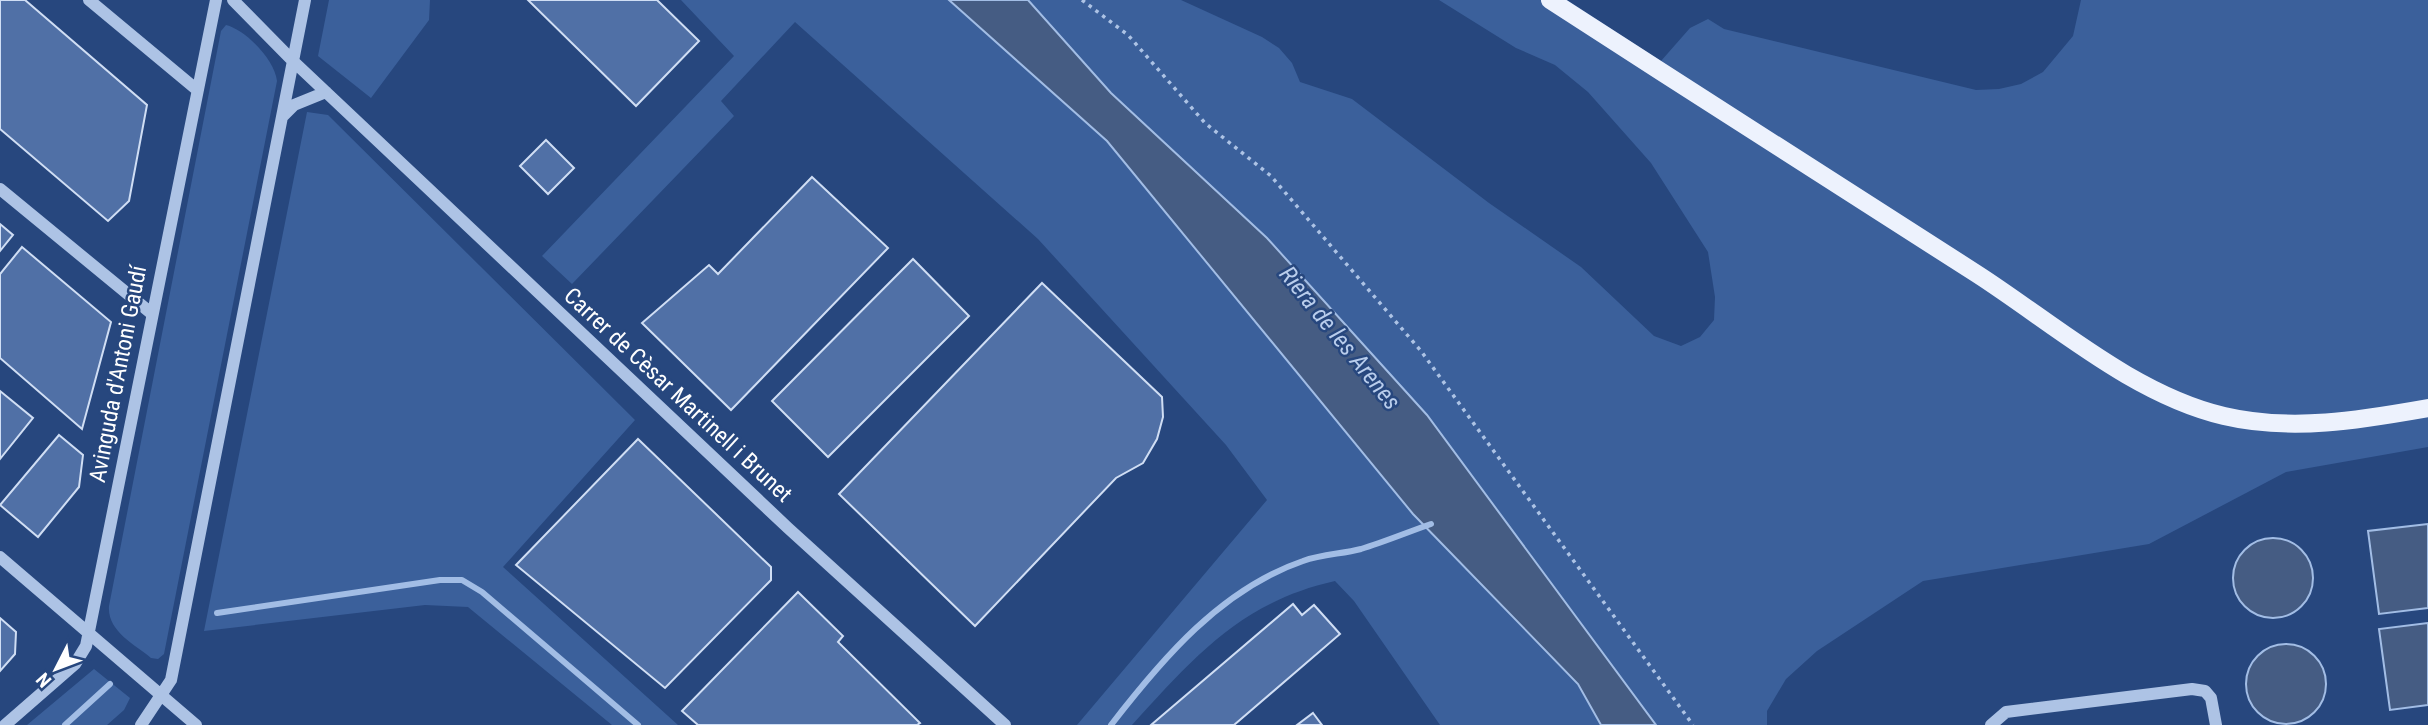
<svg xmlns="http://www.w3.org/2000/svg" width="2428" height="725" font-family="'Roboto Condensed',sans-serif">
<rect width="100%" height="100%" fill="#27477e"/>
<path fill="#3b609b" d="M329 0H430L429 20 371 98 318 56Z
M681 0H949L1107 141 1413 514 1578 684 1601 725H1440L1354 601 1335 581C1241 602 1194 657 1132 725H1077L1267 500 1226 445 1038 239 795 22 721 101 734 116 572 284 542 256 734 56Z
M1028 0H1181L1262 37 1279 48 1292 63 1300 82 1352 99 1489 203 1581 267 1654 336 1681 346 1700 337 1714 320 1715 297 1708 252 1651 163 1588 92 1555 65 1516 48 1439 0H1567L1661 61 1690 28 1708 19 1724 29 1976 90 1999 89 2021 84 2043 72 2073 36 2081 0H2428V447L2286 472 2149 544 1923 581 1817 651 1786 679 1767 711V725H1656L1427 415 1267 238 1111 93Z
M226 25C246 30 275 60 277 81L164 654 158 659 151 658C134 644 107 631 109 606L221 31Z
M307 112 328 115 635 420 503 567 678 725H612L468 607 425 605 204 631Z
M94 669 130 698 124 710 107 725H27Z"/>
<path fill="#455c83" stroke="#a2bde5" stroke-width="2" d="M949 0H1028L1111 93 1267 238 1427 415 1656 725H1601L1578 684 1413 514 1107 141Z
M2428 524V608L2379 614 2368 531Z
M2233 578a40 40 0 1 1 80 0a40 40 0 1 1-80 0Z
M2428 623V705L2390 710 2379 629Z
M2246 684a40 40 0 1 1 80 0a40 40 0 1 1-80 0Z"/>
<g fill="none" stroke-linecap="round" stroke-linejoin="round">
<path stroke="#a2bde5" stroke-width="6" d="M217 613 440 580H462L482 592 638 725
M65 725 110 684
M1111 725C1162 659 1221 589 1303 561 1322 554 1342 554 1361 549 1384 542 1408 532 1431 524"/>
</g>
<path fill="#5070a6" stroke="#d0def4" stroke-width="2" d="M0 0H25L147 105 129 201 108 221 0 129Z
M528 0H657L699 41 636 106Z
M546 140 574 168 548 194 520 166Z
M812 177 888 248 731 410 642 323 709 265 718 274Z
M0 224 13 235 0 251Z
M22 247 111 322 82 429 0 358V274Z
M913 259 969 316 828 457 772 401Z
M1042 283 1162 397 1163 417 1157 439 1143 463 1116 478 975 626 839 494Z
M0 391 33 418 0 459Z
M59 435 83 455 79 487 38 537 0 505Z
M638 439 771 567V580L665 688 516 565Z
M798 592 843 636 838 642 920 723 917 725H698L682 711Z
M1293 604 1302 615 1314 605 1340 634 1234 725H1151Z
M0 618 16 632 15 654 0 671Z
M1313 713 1322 725H1297Z"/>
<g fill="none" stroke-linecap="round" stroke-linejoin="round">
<path stroke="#adc3e5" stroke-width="3.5" stroke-dasharray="3.5 5" stroke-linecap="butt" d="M1082 0 1128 35 1205 123 1271 176 1421 351 1693 725"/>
<path stroke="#adc3e5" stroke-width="12" d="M89 0 196 89
M233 0 293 61 788 528 1005 725
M282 117 294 105 326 92
M0 189 151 313
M0 557 196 725
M5 725 75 664 86 646 216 0
M141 725 171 680 305 0
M1991 725 2006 712 2192 689 2205 691 2211 698 2216 725"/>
<path stroke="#edf2fd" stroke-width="18" d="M1550 0C1692 92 1835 183 1977 274 2053 323 2134 395 2224 416 2292 432 2360 420 2428 408"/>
</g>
<g text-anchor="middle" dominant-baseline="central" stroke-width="5" stroke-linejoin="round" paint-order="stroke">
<g font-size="23" fill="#fff" stroke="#27477e">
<text transform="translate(118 374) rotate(-79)">Avinguda d'Antoni Gaudí</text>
<text transform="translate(678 395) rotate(43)">Carrer de Cèsar Martinell i Brunet</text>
</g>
<g font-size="24" font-style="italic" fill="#b9cdec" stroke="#27477e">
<text transform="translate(1340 338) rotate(51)">Riera de les Arenes</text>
</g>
</g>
<g transform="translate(56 669) rotate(228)" stroke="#27477e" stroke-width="5" paint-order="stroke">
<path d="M0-5L12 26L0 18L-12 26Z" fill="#ffffff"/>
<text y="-10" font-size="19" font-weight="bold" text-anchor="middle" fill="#ffffff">N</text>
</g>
</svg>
